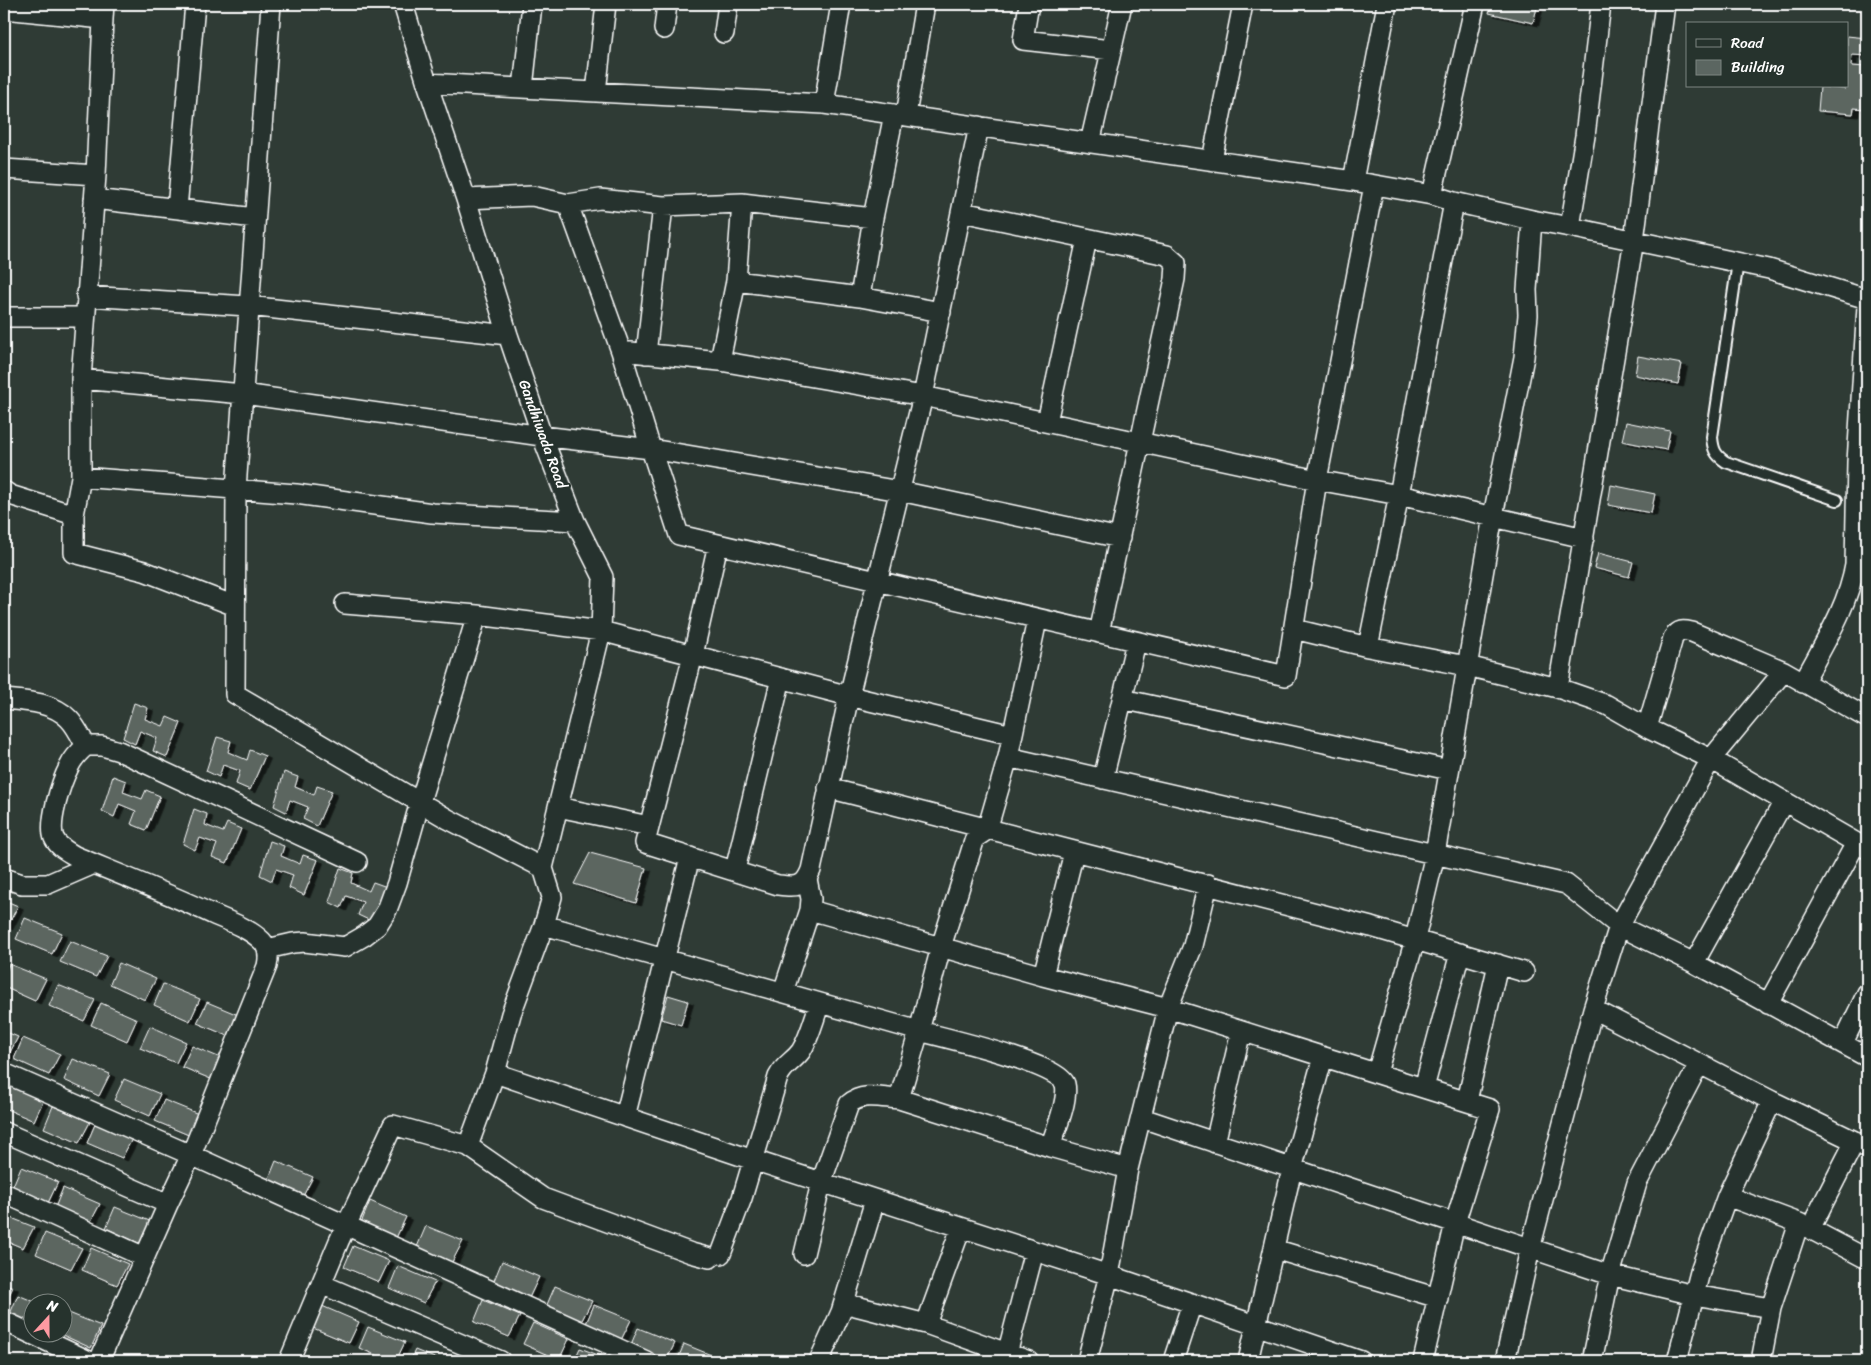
<svg xmlns="http://www.w3.org/2000/svg" width="1871" height="1365" font-family="Sriracha,sans-serif">
<defs>
<filter id="shadow"><feDropShadow dx="5.5" dy="3" stdDeviation="0" flood-color="#0009"/></filter>
</defs>
<rect width="100%" height="100%" fill="#2f3b35"/>
<filter id="ink" filterUnits="userSpaceOnUse"><feTurbulence type="fractalNoise" baseFrequency=".02" numOctaves="2"/><feDisplacementMap in="SourceGraphic" scale="10" xChannelSelector="R" yChannelSelector="G"/><feConvolveMatrix kernelMatrix="1 2 1 2 8 2 1 2 1" color-interpolation-filters="sRGB"/></filter>
<g filter="url(#ink)">
<path fill="#5b6661" stroke="#fff" filter="url(#shadow)" d="M1491 4H1538L1533 23 1489 13Z
M1847 36 1867 38V56L1852 55 1851 66 1867 67 1865 109 1854 108 1853 114 1818 111 1820 87 1845 89V86H1847Z
M1638 356 1682 364 1678 384 1635 375Z
M1626 422 1670 431 1666 450 1622 441Z
M1611 485 1655 494 1651 513 1608 505Z
M1598 553 1633 562 1629 577 1594 568Z
M134 703 148 708 145 719 163 726 167 717 181 723 167 757 153 751 157 738 140 731 135 744 123 738Z
M217 737 231 741 228 752 247 760 250 750 265 756 250 790 236 784 240 771 223 765 219 777 206 771Z
M284 772 298 777 295 787 314 795 317 786 332 791 317 826 303 819 308 807 290 800 286 812 274 806Z
M113 776 126 781 123 792 142 799 146 790 160 796 146 830 131 824 136 811 119 804 114 817 102 811Z
M194 809 207 814 205 825 223 832 227 823 241 829 227 863 212 857 217 844 200 838 195 850 183 844Z
M270 841 284 846 281 856 300 864 303 855 318 860 304 895 289 888 293 875 276 869 272 881 260 875Z
M590 853 646 868 636 903 574 884Z
M340 868 353 873 351 883 369 891 373 882 387 887 373 922 358 915 363 902 346 896 341 908 329 902Z
M4 900 18 906 7 927 4 925Z
M25 918 62 933 52 954 16 939Z
M70 941 107 956 96 977 60 962Z
M119 963 156 979 145 1000 110 984Z
M9 964 46 979 35 1001 4 987V977Z
M163 984 200 999 190 1021 154 1005Z
M58 985 95 1000 84 1021 49 1006Z
M668 995 688 1001 681 1025 661 1019Z
M207 1002 243 1017 233 1038 197 1023Z
M101 1003 137 1019 127 1041 91 1025Z
M150 1026 186 1042 176 1063 140 1048Z
M4 1031 18 1037 7 1058 4 1056Z
M23 1038 60 1054 49 1075 14 1059Z
M192 1046 228 1061 218 1082 182 1067Z
M73 1059 110 1074 99 1096 64 1080Z
M124 1079 160 1094 150 1116 114 1100Z
M8 1084 44 1099 34 1121 4 1108V1092Z
M164 1100 201 1115 191 1136 155 1121Z
M53 1106 90 1122 79 1143 44 1128Z
M96 1122 133 1137 122 1158 87 1143Z
M276 1161 313 1177 302 1198 267 1183Z
M21 1167 58 1182 48 1203 12 1188Z
M63 1188 100 1204 89 1225 54 1210Z
M370 1201 406 1217 396 1238 361 1223Z
M115 1207 152 1222 141 1244 106 1228Z
M4 1215 34 1227 23 1248 4 1240Z
M426 1226 463 1241 452 1262 417 1247Z
M45 1233 82 1248 71 1269 36 1254Z
M353 1246 389 1261 379 1282 344 1267Z
M91 1248 128 1264 117 1285 82 1270Z
M502 1261 539 1277 529 1298 493 1283Z
M398 1266 435 1282 424 1303 389 1288Z
M4 1283 13 1287 4 1305Z
M555 1286 592 1301 581 1322 546 1307Z
M18 1295 35 1302H32V1327L9 1316Z
M483 1300 520 1316 509 1337 474 1322Z
M594 1305 631 1320 620 1342 585 1326Z
M322 1306 359 1322 349 1343 313 1328Z
M64 1311 101 1326 91 1348 56 1332H62V1315Z
M533 1323 569 1339 559 1360 523 1344Z
M368 1327 405 1342 396 1361H390L359 1348Z
M638 1328 675 1343 666 1361H657L629 1349Z
M684 1344 721 1359 720 1361H677Z
M580 1348 614 1361H574Z
M415 1350 442 1361H410Z"/>
<g fill="none" stroke-linecap="round" stroke-linejoin="round">
<defs>
<path id="lane" d="M1738 262 1712 437C1713 449 1715 455 1726 462L1837 500"/>
<path id="street" d="M271 4 236 489 235 694 448 819 543 868 552 897 544 925 511 1014 495 1073 468 1146 393 1125 339 1241 289 1361
M403 4 427 83 466 199 508 335 542 436 575 521 603 577 601 631 543 868
M1029 4 1023 40 1111 50
M4 9 103 19 104 4
M664 29 667 4
M724 33 728 4
M427 83 824 104 1353 181 1432 195 1454 202 1532 220 1570 227 1769 269 1867 299
M523 88 532 4
M596 92 606 4
M824 104 841 4
M906 115 925 4
M1090 143 1122 4
M1212 160 1243 4
M4 169 96 175
M1353 181 1387 4
M1432 195 1475 4
M94 199 255 218
M466 199 532 196 568 204 600 199 663 206 742 203 873 218
M568 204 621 351 651 449 679 535 1286 676 1317 480 1374 185
M177 209 195 4
M962 212 1167 255 1176 263 1175 279 1099 633
M1570 227 1585 136 1601 4
M736 281 860 297 941 312
M86 296 248 306 508 335
M860 297 873 218 894 114
M4 317H85
M621 351 720 361 923 396 1317 480 1399 495 1584 538
M646 354 663 206
M720 361 736 281 742 203
M81 379 243 394 542 436 651 449 900 491 1120 538
M1047 422 1087 239
M81 477 296 494 432 513 575 521
M4 491 10 495 74 515 81 477V379L96 175 103 19
M74 515V553L144 571 235 606
M718 544 693 655 645 843 778 885C796 887 804 888 811 870L849 696 923 396 979 126
M345 604 477 615 601 631 849 696 1012 735
M1037 620 1008 757 987 830 975 838 941 947 919 1031C942 1037 1059 1064 1065 1084 1069 1100 1055 1132 1050 1147
M1294 629 1368 647 1467 666 1558 688 1607 705 1647 728 1711 759 1867 849
M1368 647 1399 495 1454 202
M1803 683C1823 645 1848 607 1855 565L1857 462 1867 306
M1558 688 1634 240 1665 4
M4 699C26 701 53 702 69 719 76 726 81 737 86 746
M1122 699 1449 770
M1647 728 1673 638C1679 629 1683 630 1692 632L1784 671 1867 718
M1008 757 1566 884 1619 926 1694 963 1867 1057
M1103 779 1136 642
M828 788 1371 927 1524 972
M558 807 649 826
M735 870 781 678
M4 878 22 884H48L94 864
M810 910 1043 976 1168 1008 1490 1109 1455 1223 1423 1361
M544 925 919 1031 899 1099 1050 1147 1128 1169
M267 949 293 943 305 942 345 947 364 936 377 926 387 910 397 883 420 802 477 615
M1694 963 1784 801
M1043 976 1074 852
M783 992 810 910 811 899 807 879
M1768 1004 1856 843
M1593 1009 1619 926 1711 759 1784 671
M1843 1043 1867 993
M4 1073 191 1155 646 1361
M495 1073 753 1160 1109 1275 1361 1361
M1377 1073 1415 939 1435 854 1493 516 1524 357 1528 315 1527 290 1532 220
M1424 1088 1460 953
M1467 1101 1498 964
M1772 1101 1727 1196 1799 1223 1867 1259
M625 1117 690 857
M1142 1118 1610 1275 1694 1295 1771 1308
M4 1132 168 1204
M1215 1143 1241 1031
M468 1146 543 1198 691 1253 710 1258
M4 1193 144 1257
M1810 1229 1855 1141
M1274 1249 1438 1298
M721 1254 742 1198 778 1077C785 1063 793 1062 801 1051 810 1037 814 1018 820 1003
M804 1254 821 1183 849 1104C863 1092 882 1098 899 1099
M321 1284 501 1361
M844 1303 926 1324 1029 1361
M4 1321 89 1361
M926 1324 961 1228
M1007 1354 1034 1251
M99 1361 168 1204 191 1155 267 966C269 957 269 948 262 941 249 928 228 921 212 914 167 893 121 875 75 856 67 851 58 847 54 838 48 823 61 782 69 767 73 758 79 752 86 746H102L119 751 357 862
M819 1361 841 1312 875 1200
M1087 1361 1109 1275 1128 1169 1168 1008 1193 946 1208 884
M1173 1361 1192 1303
M1248 1361 1292 1169 1323 1057
M1505 1361 1530 1249 1593 1009 1772 1101 1867 1147
M1592 1361 1610 1275 1637 1183 1699 1064
M1677 1361 1701 1268 1727 1196
M1761 1361 1771 1308 1799 1223"/>
</defs>
<use href="#lane" stroke="#fff" stroke-width="14"/>
<use href="#street" stroke="#fff" stroke-width="22"/>
<use href="#lane" stroke="#26332d" stroke-width="10"/>
<use href="#street" stroke="#26332d" stroke-width="19"/>
</g>
</g>
<g text-anchor="middle" dominant-baseline="central" stroke-width="4" stroke-linejoin="round" paint-order="stroke">
<g font-size="15" fill="#fff" stroke="#26332d">
<text transform="translate(543 434) rotate(70)">Gandhiwada Road</text>
</g>
</g>
<rect width="1871" height="1365" fill="none" stroke="#26332d" stroke-width="20"/>
<rect x="10" y="10" width="1851" height="1345" fill="none" stroke="#fff" stroke-width="2" filter="url(#ink)"/>
<rect x="1686" y="22" width="162" height="65" fill="#26332d" stroke="#7d8581"/>
<rect x="1696" y="39" width="25" height="8" fill="#26332d" stroke="#7d8581"/>
<text x="1731" y="48" font-size="15" fill="#ffffff">Road</text>
<rect x="1696" y="60" width="25" height="15" fill="#5b6661" stroke="#7d8581"/>
<text x="1731" y="72" font-size="15" fill="#ffffff">Building</text>
<g transform="translate(48 1318) rotate(21)"><circle r="24" fill="#26332d" stroke="#7d8581"/>
<path d="M0-4L9 19L0 12L-9 19Z" fill="#ff9aa2"/>
<text y="-8" font-size="14" font-weight="bold" text-anchor="middle" fill="#ffffff">N</text>
</g>
</svg>
